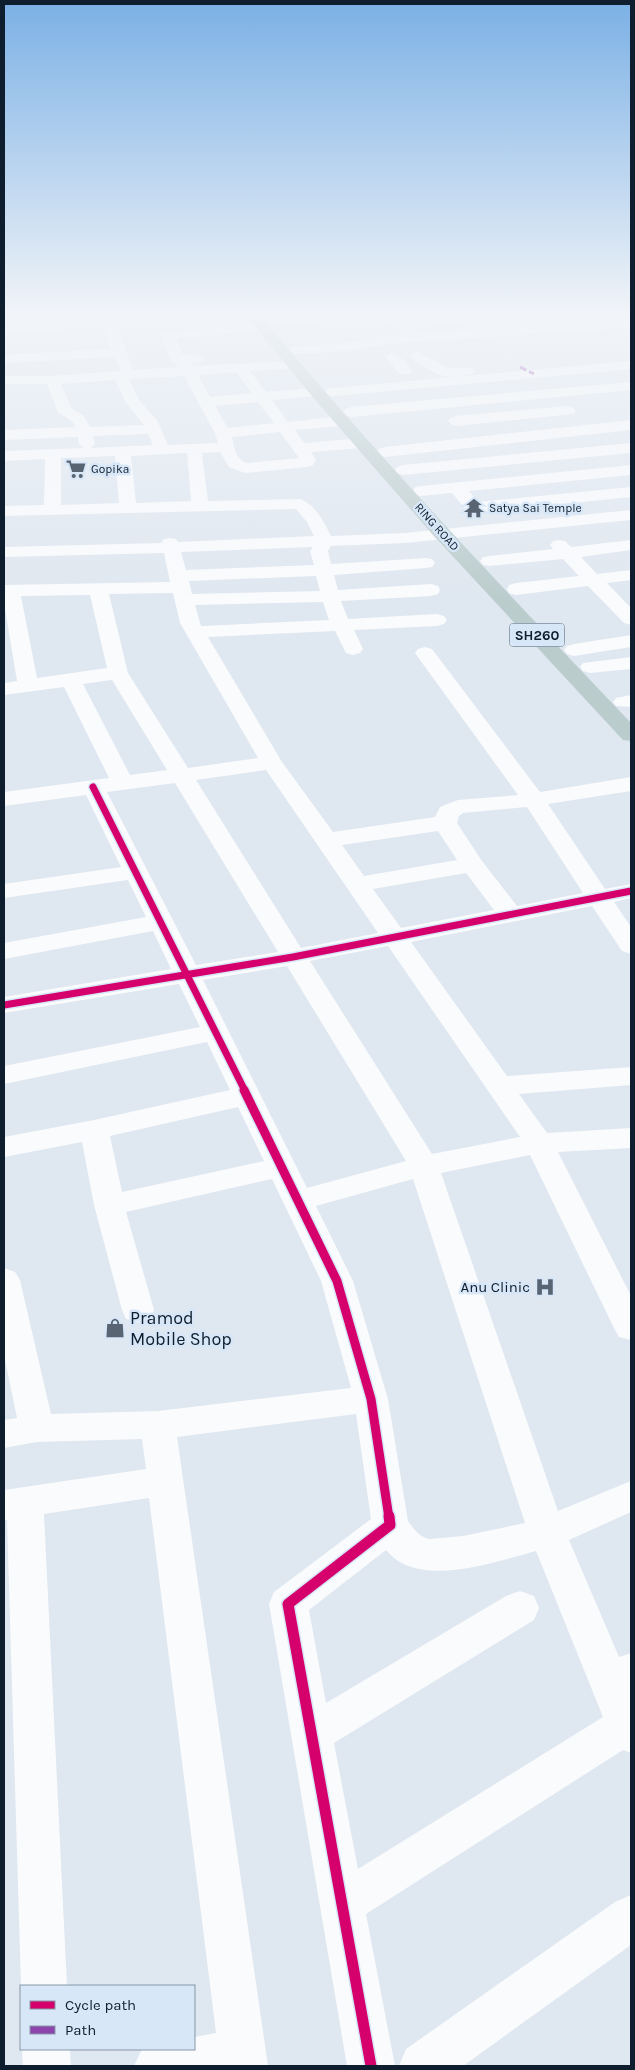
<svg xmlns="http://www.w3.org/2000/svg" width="635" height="2070" font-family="Karla,sans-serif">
<rect width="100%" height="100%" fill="#dfe7f0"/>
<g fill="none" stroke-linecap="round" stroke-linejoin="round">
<path fill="#fafbfd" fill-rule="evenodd" d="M80 313H94L95 314 88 318 83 317Z
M107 313 114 317 133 370 179 367 171 360 161 335 163 332 268 324 266 322 268 319 273 318 340 313H391L421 333 631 319V327L397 343 343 351 297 354 292 353 290 350 292 347 343 343 405 334 380 317 269 325 271 327 269 330 264 331 176 338 183 355H197L204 359 202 362 192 363 193 366 298 361 300 364 298 367 293 368 250 371 266 392 316 388 321 389 323 392 321 395 316 396 272 400 288 422 342 416 347 418 350 421 347 424 342 426 295 430 304 443 362 438 368 440 370 443 368 446 362 448 311 452 316 460 313 465 307 467 245 473 229 467 220 452 202 453 208 501 300 499C314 503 325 523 331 536L405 533 631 510V520L405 543 331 546 328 551 331 564 426 558 432 559 435 563 432 567 426 568 334 575 338 590 431 584 438 586 440 590 438 594 431 596 341 601 348 619 437 614 444 616 447 620 444 624 437 626 354 630 363 649 360 653 353 655 346 653 335 631 208 637 282 762 333 832 435 817 440 807 458 800 518 795 415 653 418 649 425 647 432 649 540 792 631 777V791L548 804 605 889 631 884V898L614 902 631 927V954L622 951 592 906 411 942 507 1076 631 1067V1085L519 1094 547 1133 631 1128V1148L558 1152 631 1296V1340L619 1337 614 1328 530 1155 441 1173 558 1511 631 1481V1512L569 1540 619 1657 631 1653V1753L623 1750 366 1914 395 2066H347L269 1604 274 1592 371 1519 356 1414 177 1437 268 2066H134L142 2049H194V2037L216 2033 149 1498 44 1514 67 1986H21L7 1520H4V1490L146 1469 142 1439 37 1442 4 1448V1420L17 1418 4 1355V1268L15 1272 20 1280 51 1414 158 1411 351 1388 321 1281 272 1179 126 1212 154 1310 150 1319 138 1322 126 1319 122 1310 94 1205 82 1142 4 1157V1137L94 1120 230 1090 207 1042 4 1084V1066L200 1027 179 984 4 1013V997L171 969 153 931 4 959V943L146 917 128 880 4 898V884L121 867 86 795 4 806V792L109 778 64 687 4 695V683L17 681 4 603V585L170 582 164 553 4 557V547L161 543 164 539 170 538 176 539 178 542 314 536 307 522 296 509 4 516V506L44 505 45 459 4 461V451L84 448 79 444 78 437 4 440V430L75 427 73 422 58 412 47 384H4V376H52L121 371 114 357 4 363V355L111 349 100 317ZM236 372 252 393 210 397 198 375ZM184 376 215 433 218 443 168 445 157 420 139 400 129 379ZM115 380 125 401 144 425 90 427 84 416 72 409 61 384ZM258 402 274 423 228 428 215 406ZM280 432 299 458 247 463C235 459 234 447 232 437ZM148 434 153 445 91 448 95 444 93 436ZM187 453 191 501 136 503 131 456ZM115 456 119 503 61 505V458ZM313 547 310 551 314 565 186 570 181 552ZM316 576 320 591 192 594 189 581ZM173 593 180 623 258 758 188 768 128 673 109 594ZM90 595 107 668 37 678 21 596ZM323 602 329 620 201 626 195 605ZM112 680 167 770 130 775 83 684ZM266 770 378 933 301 948 196 780ZM175 783 278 952 196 965 107 792ZM527 807 583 893 517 906 482 861 457 823 459 816 463 813ZM438 831 457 860 364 876 342 845ZM466 873 494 910 401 928 373 889ZM388 946 520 1137 432 1154 310 961ZM287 966 406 1161 307 1188 203 980ZM238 1107 264 1161 122 1192 110 1136ZM413 1179 525 1523 463 1536 430 1539C420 1538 414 1529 408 1521L388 1399 353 1281 316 1206ZM386 1550C418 1590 494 1562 536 1551L603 1717 358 1869 334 1743 534 1620 539 1608 534 1596 520 1591 506 1596 326 1703 309 1610Z
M426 313H440L442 315 478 313 483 316 476 320 439 323 434 322Z
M58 323 63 324 65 327 63 330 4 334V326Z
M418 352 448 368H472L474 371 472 374C443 381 436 374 413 359L411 356 413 353Z
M392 353C400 355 407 364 412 371L410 374H400L385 357Z
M631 361V369L333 396 328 395 326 392 328 389 333 388Z
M631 382V390L351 417 346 415 343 412 346 409 351 407Z
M568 406 573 408 576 411 573 414 456 426 451 424 448 421 451 418 456 416Z
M631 420V430L385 457 379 455 377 452 379 449 385 447Z
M631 443V453L403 475 397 473 395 470 397 467 403 465Z
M631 465V475L469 491 478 502 631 487V497L474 513 468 512 452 493 421 496 415 495 413 491 415 487 421 486Z
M559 540 565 541 571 547 631 540V550L581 557 597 574 631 570V580L607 583 631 608V625L624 623 588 586 516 595 509 593 507 589 509 585 516 583 579 576 563 559 489 566 483 565 480 561 483 557 489 556 553 549 550 545 553 541Z
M631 635V647L574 656 567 654 564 650 567 646 574 644Z
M631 657V669L590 673 583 671 580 667 583 663Z
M631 695V707L616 706 613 702 616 698Z
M631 1895V1945L463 2066H399L406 2049 615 1902Z
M22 2049H70L71 2066H23Z"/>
<path fill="#bcc" fill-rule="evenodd" d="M244 313H258C376 455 504 589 631 723V741L623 740 433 535 311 395Z"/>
<path stroke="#8e44ad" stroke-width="3" stroke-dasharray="7 3" stroke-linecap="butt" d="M520 367 534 374"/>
<defs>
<path id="cycleway-far2" d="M93 787 245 1091
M4 1005 293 957 631 891"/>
<path id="cycleway-far1" d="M244 1090 337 1281 371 1399 389 1518"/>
<path id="cycleway" d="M371 2066 288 1604 390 1525 389 1516"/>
</defs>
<use href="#cycleway-far2" stroke="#d7e7f8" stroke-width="10"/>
<use href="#cycleway-far1" stroke="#d7e7f8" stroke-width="12"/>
<use href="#cycleway" stroke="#d7e7f8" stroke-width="14"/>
<use href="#cycleway-far2" stroke="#d6006c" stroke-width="7"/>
<use href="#cycleway-far1" stroke="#d6006c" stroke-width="9"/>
<use href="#cycleway" stroke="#d6006c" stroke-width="11"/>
</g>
<linearGradient id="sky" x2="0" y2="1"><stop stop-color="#7bb0e5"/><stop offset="0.52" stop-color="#f1f4f8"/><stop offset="1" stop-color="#f1f4f8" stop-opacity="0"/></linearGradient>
<rect width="635" height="602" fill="url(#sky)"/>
<defs>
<symbol id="supermarket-bare" viewBox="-9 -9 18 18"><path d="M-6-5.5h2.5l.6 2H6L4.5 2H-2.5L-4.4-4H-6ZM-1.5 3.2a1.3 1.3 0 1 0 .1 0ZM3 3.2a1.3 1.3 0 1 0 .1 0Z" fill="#586472" stroke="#d7e7f8" stroke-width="2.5" paint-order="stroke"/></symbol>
<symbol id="temple-bare" viewBox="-9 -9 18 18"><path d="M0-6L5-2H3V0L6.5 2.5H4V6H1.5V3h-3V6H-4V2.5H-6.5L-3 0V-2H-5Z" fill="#586472" stroke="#d7e7f8" stroke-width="2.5" paint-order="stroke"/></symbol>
<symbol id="hospital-bare" viewBox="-9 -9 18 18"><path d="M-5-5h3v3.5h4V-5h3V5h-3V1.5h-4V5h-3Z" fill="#586472" stroke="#d7e7f8" stroke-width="2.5" paint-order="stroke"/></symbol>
<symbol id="shop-bare" viewBox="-9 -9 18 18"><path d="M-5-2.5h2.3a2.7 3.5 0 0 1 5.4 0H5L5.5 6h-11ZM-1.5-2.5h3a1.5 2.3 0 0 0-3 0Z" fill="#586472" stroke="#d7e7f8" stroke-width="2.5" paint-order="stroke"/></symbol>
</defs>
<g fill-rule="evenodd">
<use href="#supermarket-bare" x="62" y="455" width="28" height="28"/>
<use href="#temple-bare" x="460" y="494" width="28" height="28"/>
<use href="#hospital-bare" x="531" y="1273" width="28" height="28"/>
<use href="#shop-bare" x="101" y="1314" width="28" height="28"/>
</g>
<g text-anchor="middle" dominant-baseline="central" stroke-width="5" stroke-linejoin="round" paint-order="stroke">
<g font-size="12" fill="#0f1e2e" stroke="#d7e7f8" text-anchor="start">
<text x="91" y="469">Gopika</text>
<text x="489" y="508">Satya Sai Temple</text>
</g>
<g font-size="12" fill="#0f1e2e" stroke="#d7e7f8">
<text transform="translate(437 527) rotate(48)">RING ROAD</text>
</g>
<rect fill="#d7e7f8" stroke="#4b5a6b" stroke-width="1" x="509.5" y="623.5" width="55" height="23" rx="4"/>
<g font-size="14" font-weight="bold" fill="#0f1e2e">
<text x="537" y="635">SH260</text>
</g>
<g font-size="15" fill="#0f1e2e" stroke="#d7e7f8" text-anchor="end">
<text x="530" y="1287">Anu Clinic</text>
</g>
<g font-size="18" fill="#0f1e2e" stroke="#d7e7f8" text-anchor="start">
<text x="130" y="1318">Pramod<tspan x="130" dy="21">Mobile Shop</tspan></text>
</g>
</g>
<rect width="635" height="2070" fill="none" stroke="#0f1e2e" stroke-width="10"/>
<rect x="20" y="1985" width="175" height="65" fill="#d7e7f8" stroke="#8797a7"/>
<rect x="30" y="2001" width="25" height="8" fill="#d6006c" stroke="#8797a7"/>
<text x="65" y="2010" font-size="15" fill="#0f1e2e">Cycle path</text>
<rect x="30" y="2026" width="25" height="8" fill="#8e44ad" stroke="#8797a7"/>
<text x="65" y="2035" font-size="15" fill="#0f1e2e">Path</text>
</svg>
